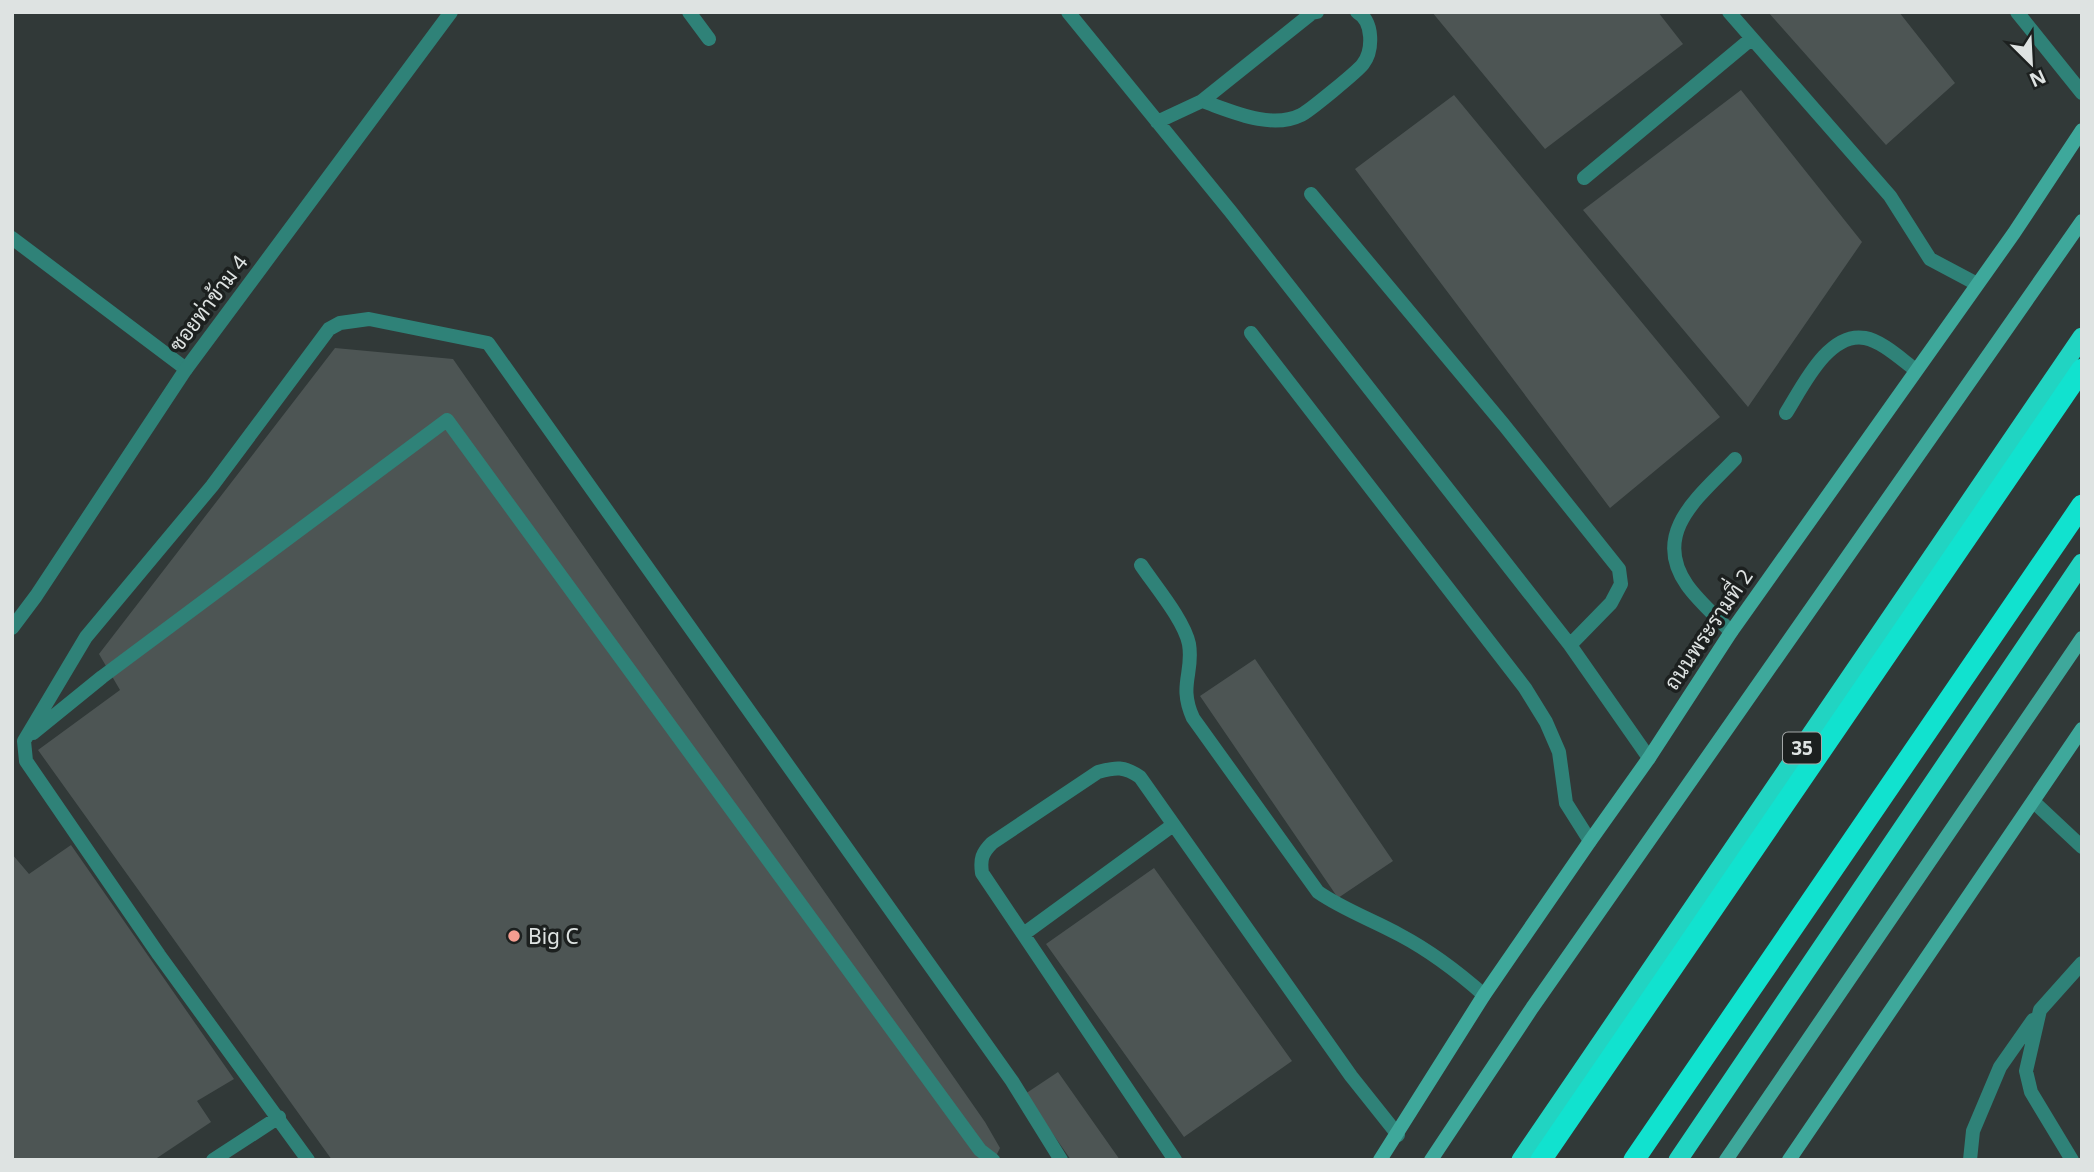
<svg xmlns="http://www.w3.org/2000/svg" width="2094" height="1172" font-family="'Noto Sans',Sarabun,sans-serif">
<rect width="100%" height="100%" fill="#313938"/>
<path fill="#4d5554" d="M1432 12H1658L1683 44 1545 149Z
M1768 12H1899L1955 83 1886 145Z
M1741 90 1862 242 1748 407 1583 210Z
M1454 95 1720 417 1610 508 1355 169Z
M335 348 453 359 985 1122 1000 1148 994 1160H332L38 750 120 690 99 654Z
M1255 659 1393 861 1338 898 1200 696Z
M71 845 234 1079 197 1101 211 1122 154 1160H12V854L29 874Z
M1154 868 1292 1061 1184 1137 1046 944Z
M1058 1072 1120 1160H1071L1025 1094Z"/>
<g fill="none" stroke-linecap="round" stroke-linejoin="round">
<path stroke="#2f8278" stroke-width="14" d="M1068 12 1231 212 1570 645 1649 758
M1729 12 1890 196 1930 259 1977 284
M2017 12 2082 93
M1202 101C1231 111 1271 130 1301 115 1308 112 1358 71 1363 64 1373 51 1374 21 1357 12
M1157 122 1202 101 1312 13 1317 12
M1584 178 1751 39
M1311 194 1504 425 1619 569 1621 584 1611 603 1570 645
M12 238 186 369
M1251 333 1525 688 1546 722 1559 752 1566 803 1590 841
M1786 413C1802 388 1828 331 1865 338 1882 341 1902 360 1916 370
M1141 565C1155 586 1184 620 1189 644 1194 673 1178 685 1193 718L1318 892C1344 910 1373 920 1400 935 1432 952 1458 972 1484 995
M1731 632C1717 617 1699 602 1687 585 1650 532 1701 495 1735 459
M33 733 102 677 447 420 980 1150 993 1160
M2034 802 2082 847
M1025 933 1173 825
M213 1160 279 1117
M308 1160 159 955 26 761 24 741 86 637 212 486 329 329 340 323 369 319 488 343 1012 1081 1061 1160
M1175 1160 982 873C980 859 982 853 992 843L1098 772C1116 767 1124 766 1140 777L1351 1076 1398 1135
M1970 1160 1973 1131 2000 1067 2033 1020
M2072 1160 2031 1092 2026 1071 2040 1010 2082 963"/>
<path stroke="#2f8278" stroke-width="14" d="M689 12 709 39
M12 628 36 596 186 369 451 12"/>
<path stroke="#3ea89b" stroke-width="14" d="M1380 1160 1484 995 1590 841 1649 758 1731 632 2014 233 2082 130
M1431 1160 1532 1008 2082 221
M1726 1160 2082 638
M1789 1160 2082 729"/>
<path stroke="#21d4c2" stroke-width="19" d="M1521 1160 2082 337
M1678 1160 2082 563"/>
<path stroke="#11e2cf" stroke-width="21" d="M1541 1160 2082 369
M1634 1160 2082 505"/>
</g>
<circle fill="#f59d90" stroke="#1c201f" stroke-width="2.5" cx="514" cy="936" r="7"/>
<g text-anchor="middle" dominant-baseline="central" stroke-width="7" stroke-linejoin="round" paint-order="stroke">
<rect fill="#1c201f" stroke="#a4a8a8" stroke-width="2" x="1783" y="732.5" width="38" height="31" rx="5"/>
<g font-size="19" font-weight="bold" fill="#dee3e2">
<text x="1802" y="748">35</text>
</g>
<g font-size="21" fill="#dee3e2" stroke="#1c201f">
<text transform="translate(208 303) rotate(-53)">ซอยท่าข้าม 4</text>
<text transform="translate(1708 629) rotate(-56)">ถนนพระรามที่ 2</text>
</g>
<g font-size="21" fill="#dee3e2" stroke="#1c201f" text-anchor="start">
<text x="528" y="936">Big C</text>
</g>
</g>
<rect width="2094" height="1172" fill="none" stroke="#dee3e2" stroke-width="28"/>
<g transform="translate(2031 63) rotate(156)" stroke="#1c201f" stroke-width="5" paint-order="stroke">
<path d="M0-5L12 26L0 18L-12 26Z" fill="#dee3e2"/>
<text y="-10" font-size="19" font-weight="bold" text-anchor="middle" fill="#dee3e2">N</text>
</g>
</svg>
